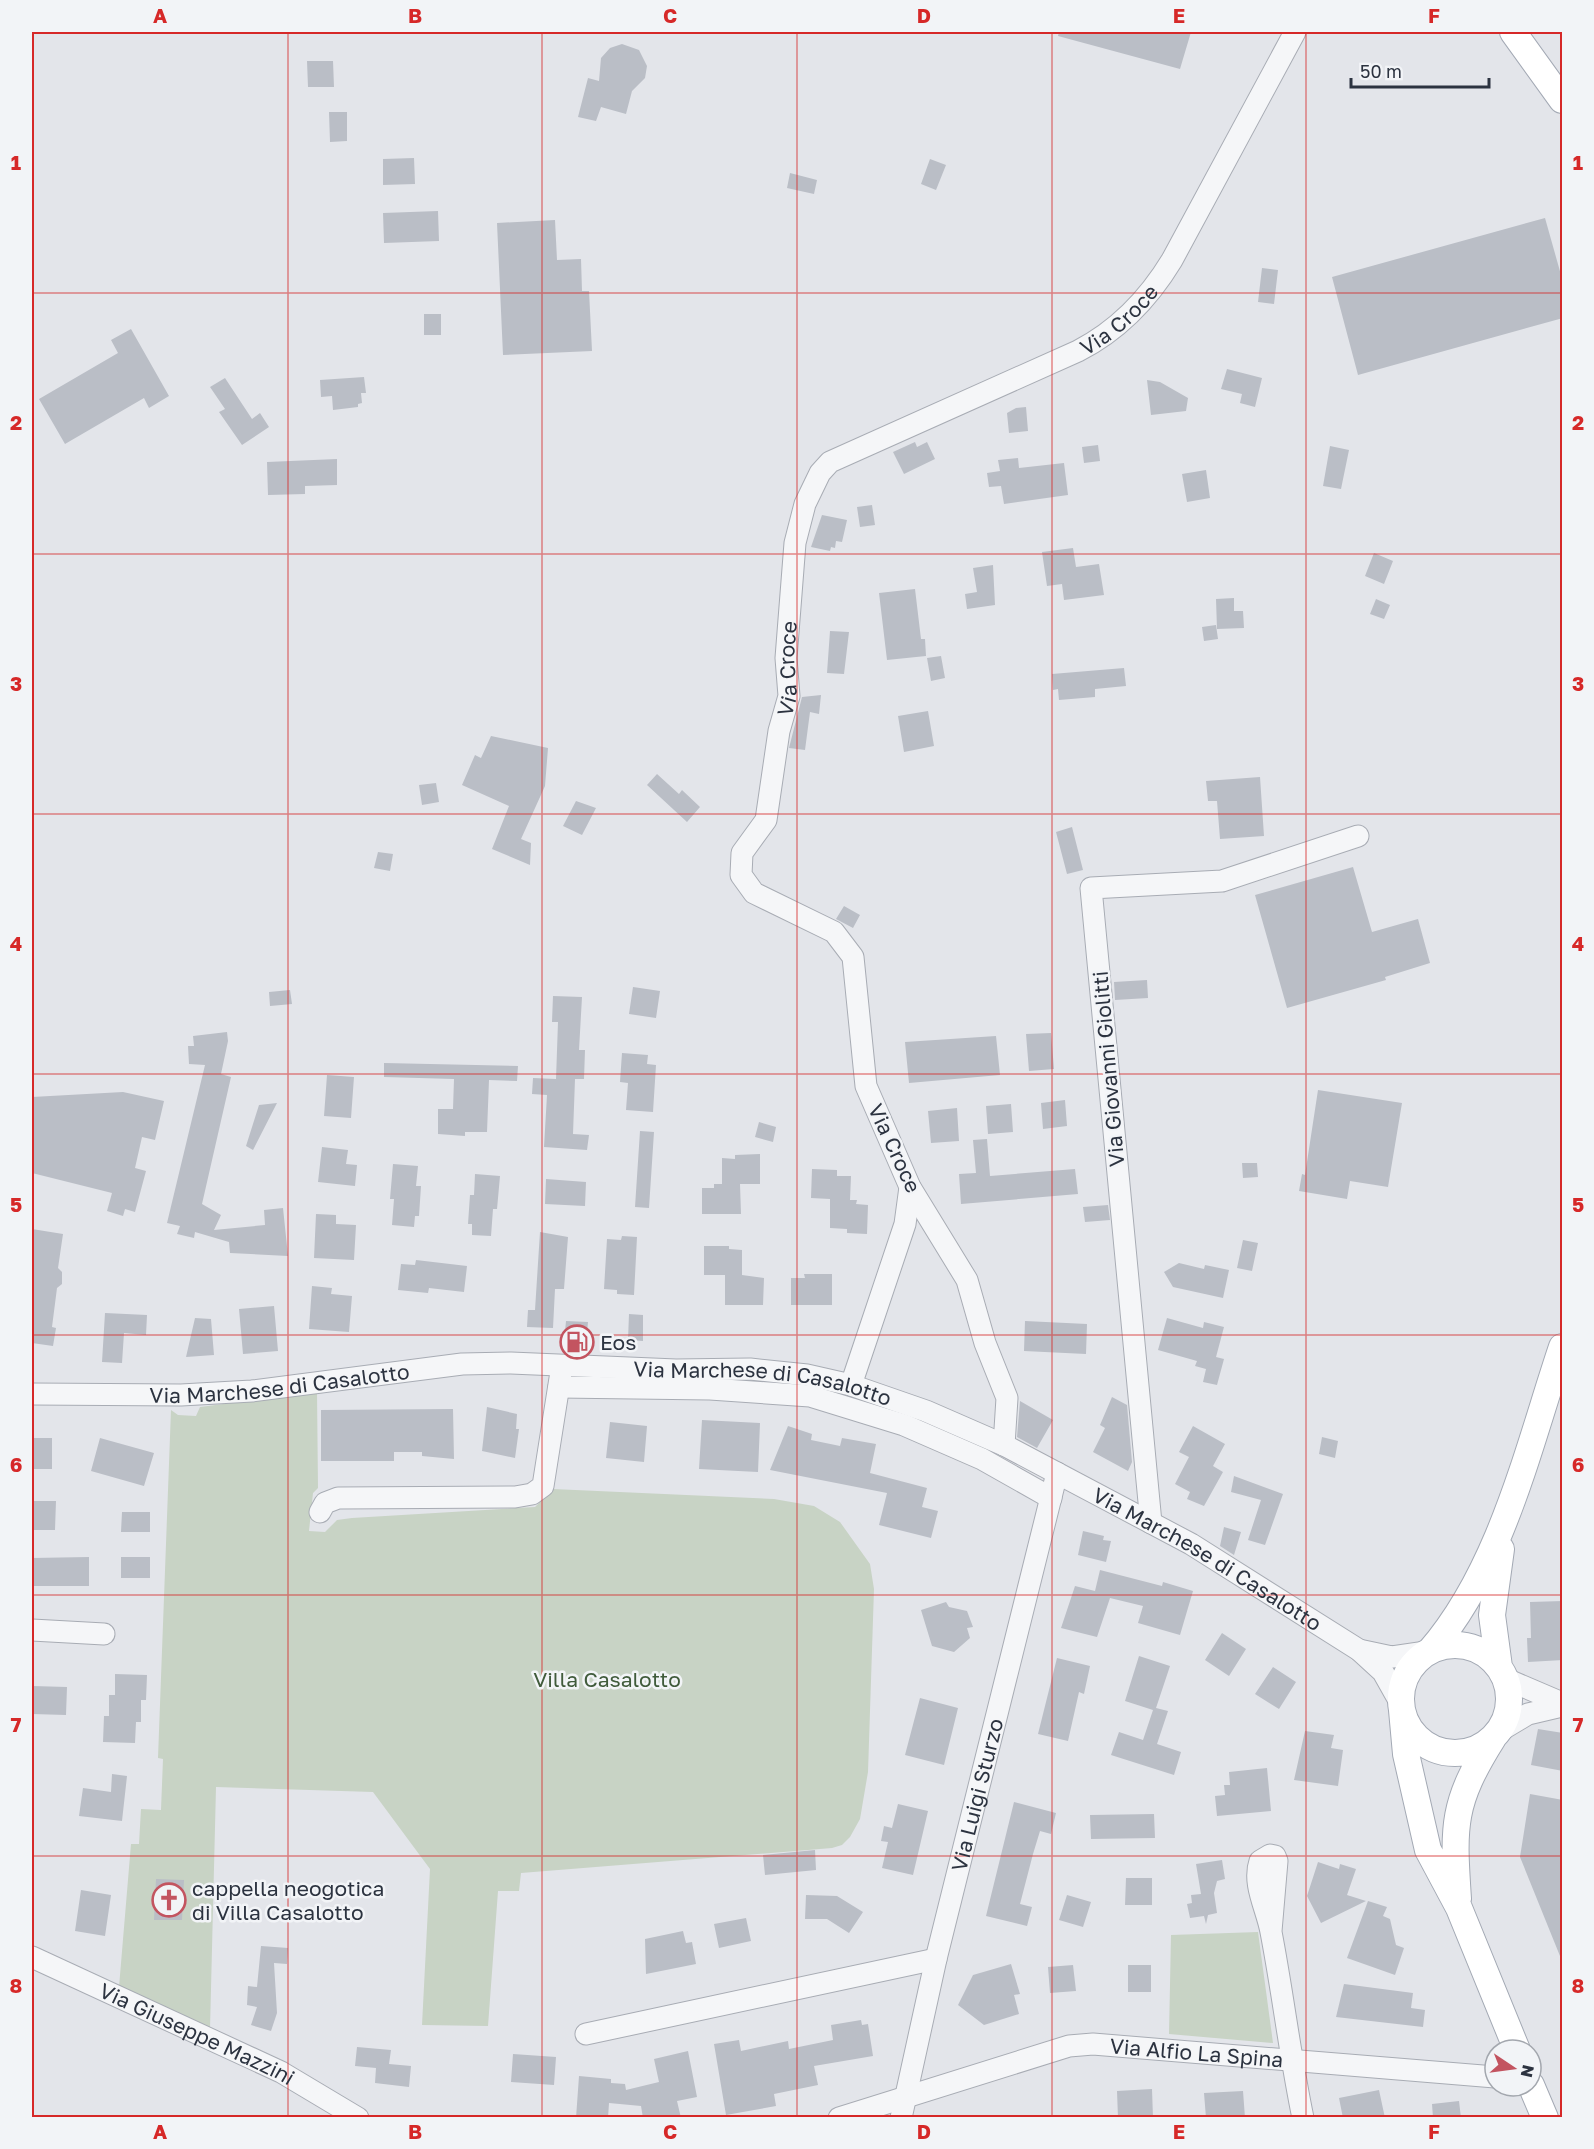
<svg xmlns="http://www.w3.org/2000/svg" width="1594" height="2149" font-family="'Golos Text',sans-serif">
<rect width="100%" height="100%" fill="#e3e5ea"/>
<path fill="#c8d3c5" d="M317 1392 318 1488 313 1493 309 1531 325 1532 337 1520 352 1518 535 1507 553 1489 774 1499 814 1506 840 1522 870 1564 874 1589 868 1772 860 1819 850 1837 842 1845 832 1848 521 1873 519 1891H498L488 2026 422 2025 430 1869 373 1792 216 1787 210 2029 119 1987 131 1844H139L141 1809 161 1810 163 1759 158 1758 171 1410 178 1415 196 1416 200 1407Z
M1258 1932 1273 2043 1169 2034 1171 1935Z"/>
<path fill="#babec6" d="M1059 32H1191L1180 69 1058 36Z
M622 44 639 50 647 66 645 78 632 91 626 114 601 107 596 121 578 117 588 78 599 81 601 58 610 48Z
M307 61H333L334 87H308Z
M329 112H347V141L330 142Z
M414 158 415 184 383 185V159Z
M930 159 946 165 936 190 921 184Z
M790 173 817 180 814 194 787 188Z
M438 211 439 241 384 243 383 213Z
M1545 218 1563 282V318L1358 375 1332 277Z
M555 220 557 260 581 259 582 291H589L592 351 503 355 497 223Z
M1262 268 1278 270 1274 304 1258 302Z
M424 314H441V335H424Z
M131 329 169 396 149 408 144 398 65 444 39 399 118 353 111 340Z
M1227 369 1262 378 1255 407 1240 403 1242 394 1221 389Z
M364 377 366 393H361L362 403 358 404V407L333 410 332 396 321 397 320 380Z
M225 378 252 419 260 413 269 427 242 445 219 412 225 409 210 387Z
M1147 380 1160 382 1188 398 1186 411 1151 415Z
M1026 407 1028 431 1009 433 1007 413 1016 408Z
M915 442 917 447 927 442 935 459 904 474 893 452Z
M1098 445 1100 461 1084 463 1082 447Z
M1330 446 1349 450 1341 489 1323 486Z
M1018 458 1019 468 1064 463 1068 495 1004 504 1001 486 989 487 987 473 1000 471 998 460Z
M337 459V485L305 486V494L268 495 267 462Z
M1206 470 1210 498 1187 502 1182 474Z
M872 505 875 525 860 527 857 507Z
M822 515 847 520 842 542 836 541 835 548 831 547 830 551 811 547Z
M1073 548 1076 567 1099 564 1104 595 1064 600 1062 584 1047 586 1042 552Z
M1374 553 1393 561 1384 584 1365 576Z
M993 565 995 605 967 609 965 594 977 592 973 568Z
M915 589 921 639H925L926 656 887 660 879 593Z
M1234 598V611H1243L1244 628 1217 629 1216 599Z
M1376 599 1390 605 1384 619 1370 614Z
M1216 625 1218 639 1204 641 1202 627Z
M830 631 849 632 844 674 827 673Z
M941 656 945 678 931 681 927 658Z
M1124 668 1126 686 1095 689V697L1059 700 1058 689 1053 690 1052 674Z
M821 695 819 714 810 712 805 750 789 748 802 697Z
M928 711 934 746 904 752 898 716Z
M491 736 548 748 545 786 521 839 531 843 530 865 492 849 509 806 462 785 475 755 481 758Z
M657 774 679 794 682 790 700 807 687 822 647 785Z
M1260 777 1264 836 1220 839 1217 801H1208L1206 781Z
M436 783 439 802 422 805 419 785Z
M576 801 596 808 582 835 563 826Z
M1072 827 1083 870 1067 874 1056 832Z
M378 852 393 854 390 871 374 868Z
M1353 867 1372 932 1418 919 1430 963 1385 977 1386 980 1287 1008 1255 895Z
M844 906 860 915 853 928 836 919Z
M1147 980 1148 998 1115 1000 1114 982Z
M633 987 660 991 656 1018 629 1014Z
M290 990 292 1004 270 1006 269 992Z
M553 996 582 997 579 1050H585L584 1079H575L573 1134 589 1135 587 1150 544 1147 547 1095 532 1094 533 1078 556 1079 558 1022H552Z
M227 1032 228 1041 221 1074 231 1077 202 1204 221 1215 214 1230 265 1225 264 1210 283 1208 288 1256 230 1253 229 1242 195 1232 194 1238 177 1234 180 1226 167 1223 205 1065 189 1064 188 1046H194L193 1036Z
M1051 1033 1054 1069 1029 1071 1026 1034Z
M996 1036 1000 1075 909 1083 905 1042Z
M622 1053 648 1055 647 1064 656 1065 653 1112 626 1110 628 1083 620 1082Z
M384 1063 518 1066 517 1081 489 1080 487 1132H465V1136L438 1134V1109H453L454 1079 384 1077Z
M327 1075 354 1077 351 1118 324 1116Z
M1318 1090 1402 1103 1388 1187 1350 1181 1347 1199 1299 1191 1302 1174 1305 1175Z
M123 1092 164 1101 155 1140 142 1137 135 1168 146 1171 135 1212 125 1209 123 1216 107 1211 112 1193 32 1173V1097Z
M1065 1100 1067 1126 1043 1129 1041 1103Z
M277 1103 253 1150 246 1146 259 1105Z
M1011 1104 1013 1132 988 1134 986 1106Z
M957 1108 959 1141 931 1143 928 1111Z
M759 1122 776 1127 773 1142 755 1137Z
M640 1131 654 1132 649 1208 635 1207Z
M987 1139 990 1176 1075 1169 1078 1194 961 1204 959 1174 976 1173 973 1140Z
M322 1147 348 1150 346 1164 357 1165 355 1186 318 1182Z
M760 1154V1184H740L741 1214H702V1188H714V1184H722V1158L735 1159V1155Z
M1242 1163H1257L1258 1177 1243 1178Z
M393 1164 418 1166 416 1186H421L419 1216H415L414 1227 392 1225 394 1199H390Z
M812 1169 837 1170V1176H851L850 1200H857L856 1204 868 1205 867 1234 847 1233V1229L830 1228V1199L811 1198Z
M475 1174 500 1176 497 1209H493L491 1236 472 1235V1224H468L470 1195H474Z
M546 1179 586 1182 585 1206 545 1204Z
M1108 1205 1110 1220 1085 1222 1083 1207Z
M316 1214 336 1215V1224L356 1225 354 1260 314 1258Z
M32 1229 63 1234 58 1268 62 1272V1284L57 1288 52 1327 56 1328 53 1346 32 1343Z
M540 1232 568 1237 564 1289H555L553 1328 527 1327 528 1310H535Z
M622 1236 637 1237 634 1295 617 1294V1290L604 1289 607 1239 621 1240Z
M1243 1240 1258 1243 1252 1271 1237 1268Z
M704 1246H729V1249L742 1250V1275L764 1278 763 1305H725V1275H704Z
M416 1260 467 1266 464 1292 429 1288 428 1293 398 1290 401 1264 415 1265Z
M1179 1263 1204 1269 1205 1265 1229 1270 1223 1298 1173 1287 1164 1272Z
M804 1274H832V1305H791V1278H805Z
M312 1286 332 1288 331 1294 352 1296 349 1332 309 1329Z
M274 1306 278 1351 243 1354 239 1309Z
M105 1313 147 1315 146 1335 124 1333 122 1363 102 1362Z
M629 1314 643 1315V1341L628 1340Z
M195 1318 211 1319 214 1355 186 1357Z
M1167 1318 1203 1328 1204 1322 1224 1327 1216 1357 1224 1359 1217 1385 1203 1382 1206 1369 1195 1366 1197 1361 1158 1350Z
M566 1321 588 1322 585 1353 563 1352Z
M1025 1321 1087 1324 1086 1354 1024 1351Z
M1112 1397 1127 1405 1132 1462 1128 1471 1093 1452 1105 1428 1100 1425Z
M1020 1401 1053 1420 1037 1448 1017 1437Z
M487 1407 517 1414 516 1429H519L515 1458 482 1451Z
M453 1409 454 1459 422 1456V1452H394V1461H321V1410Z
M702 1420 760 1423 758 1472 699 1469Z
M610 1422 647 1426 644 1462 606 1458Z
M788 1426 812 1434 811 1440 840 1446 842 1438 876 1444 870 1473 927 1488 922 1507 938 1511 931 1538 879 1525 887 1493 770 1470Z
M1193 1426 1225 1444 1213 1466 1223 1472 1204 1506 1187 1499 1190 1492 1175 1484 1189 1457 1179 1452Z
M1322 1437 1338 1441 1335 1458 1319 1454Z
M32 1438H52V1469H32Z
M100 1438 154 1453 144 1486 91 1471Z
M1234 1476 1283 1494 1265 1545 1248 1540 1261 1500 1231 1492Z
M32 1501H56L55 1530H32Z
M122 1512H150V1532H121Z
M1224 1527 1241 1532 1234 1555 1220 1546Z
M1083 1531 1104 1536 1103 1540 1111 1541 1106 1562 1078 1555Z
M89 1557V1586H32V1558Z
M121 1557H150V1578H121Z
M1100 1570 1162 1586 1163 1582 1193 1591 1180 1635 1138 1623 1143 1606 1110 1598 1097 1637 1061 1628 1075 1586 1095 1591Z
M1563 1601V1660L1528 1662 1527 1638H1531L1530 1602Z
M946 1602 949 1607 967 1611 973 1627 967 1628 970 1638 954 1652 932 1646 921 1610Z
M1222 1633 1246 1649 1229 1676 1205 1660Z
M1139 1656 1170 1666 1156 1708 1168 1711 1157 1744 1181 1752 1174 1775 1111 1755 1119 1732 1143 1740 1153 1710 1125 1701Z
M1057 1658 1090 1666 1084 1694 1079 1692 1068 1741 1038 1734Z
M1273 1667 1296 1682 1279 1709 1255 1694Z
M115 1674 147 1675 146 1700H141V1722H136L135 1743 103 1742 104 1716H109V1695H115Z
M32 1686 67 1687 66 1715 32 1714Z
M920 1698 958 1708 944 1765 905 1755Z
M1538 1729 1563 1733V1771L1531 1765Z
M1305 1731 1334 1735 1331 1748 1343 1750 1338 1786 1294 1780Z
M1267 1768 1271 1811 1217 1816 1215 1796 1225 1795 1224 1785H1230L1229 1772Z
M112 1774 127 1776 122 1821 79 1816 83 1788 111 1792Z
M1530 1794 1563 1800 1562 1961 1520 1857Z
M1014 1802 1056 1813 1051 1834 1040 1831 1033 1854 1020 1904 1032 1907 1027 1926 986 1916Z
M898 1804 928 1811 913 1875 882 1868 888 1842 881 1841 884 1826 892 1828Z
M1154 1814 1155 1838 1091 1839 1090 1815Z
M815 1850 816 1870 765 1875 763 1855Z
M1222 1860 1225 1879 1217 1881 1214 1893 1217 1913 1208 1915 1206 1924 1204 1916 1190 1918 1187 1904 1192 1903 1191 1895 1201 1894 1196 1864Z
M1318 1862 1339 1869 1340 1864 1356 1869 1347 1895 1366 1901 1321 1923 1307 1896Z
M1126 1878H1152V1905H1125Z
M156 1879 184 1880 182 1920H154Z
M81 1890 111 1895 105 1936 75 1931Z
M806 1895 837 1896 863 1912 849 1933 827 1919H805Z
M1067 1895 1091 1902 1083 1927 1059 1920Z
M1368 1901 1387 1907 1383 1916 1390 1919 1396 1945 1404 1948 1395 1975 1347 1958Z
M746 1918 751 1941 719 1948 714 1924Z
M683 1931 686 1943 692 1942 696 1964 646 1974 645 1939Z
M261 1946 288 1948 287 1964 274 1963 277 2013 271 2031 251 2025 257 2007 247 2005 248 1986 257 1987Z
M1011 1964 1020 1994 1014 1995 1019 2014 984 2025 958 2005 973 1975Z
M1073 1965 1076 1991 1050 1993 1048 1967Z
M1128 1965H1151V1992H1128Z
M1344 1984 1413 1993 1411 2008 1425 2010 1423 2027 1336 2017Z
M861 2020 862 2025 868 2024 873 2056 814 2066 818 2085 774 2094 776 2106 726 2115 714 2044 739 2040 741 2051 788 2041 789 2049 833 2040 831 2025Z
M357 2047 391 2050 389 2064 411 2066 409 2087 375 2083 376 2068 355 2066Z
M688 2051 697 2097 677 2101 681 2118H643L641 2106 609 2103 608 2118H576L579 2076 611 2079V2083L625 2084 626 2090 659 2082 654 2059Z
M513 2054 556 2057 554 2085 511 2082Z
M1152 2089 1153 2118H1118L1117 2091Z
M1379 2090 1385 2118H1343L1339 2098Z
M1243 2091 1245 2118H1206L1204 2093Z
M1459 2101 1461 2118H1433L1432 2104Z"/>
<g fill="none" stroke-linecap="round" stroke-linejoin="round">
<defs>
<g id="minor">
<path d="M851 1385 905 1224 910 1187"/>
<path d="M559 1387 710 1389 810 1396 904 1425 982 1459 1051 1498"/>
<path id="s1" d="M32 1394 181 1395 252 1391 462 1364 511 1363 676 1370 750 1369 807 1375 851 1385 926 1411 1004 1445 1191 1544 1359 1650 1383 1672 1401 1704"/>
<path id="s2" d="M1004 1445 1007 1398 985 1343 967 1280 910 1187 866 1086 853 957 834 932 754 893 741 875 742 853 766 820 779 731 789 696 786 658 795 543 805 504 820 473 830 462 1078 351C1117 331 1149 298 1172 260L1295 32"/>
<path d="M320 1512 325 1503 338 1498 515 1497 532 1494 543 1486 561 1372"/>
<path d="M1151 1523 1091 888 1222 881 1358 836"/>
<path d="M32 1630 104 1634"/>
<path d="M1359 1650 1392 1657 1426 1652"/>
<path d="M1506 1679 1562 1703"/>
<path d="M1498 1732 1528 1714 1562 1706"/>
<path d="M1271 1931 1277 1861 1275 1856 1270 1855 1260 1861C1252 1884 1267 1909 1271 1932 1283 1994 1290 2056 1303 2118"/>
<path id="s3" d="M32 1957 281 2072 358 2118"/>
<path d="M586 2034 936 1959"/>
<path id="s4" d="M839 2118 1069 2046 1093 2044 1495 2077"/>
<path id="s5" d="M901 2118 936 1959 1057 1473"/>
</g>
<path id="major" d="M1513 32 1562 100
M1401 1699a54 54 0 1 1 108 0a54 54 0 1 1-108 0Z
M1430 1651C1501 1569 1528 1448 1562 1347
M1499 1667 1492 1615 1501 1549
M1402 1710 1406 1754 1428 1850 1459 1908 1517 2050
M1458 1899C1453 1825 1452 1803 1493 1738
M1531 2085 1545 2118"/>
</defs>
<use href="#minor" stroke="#a8acb4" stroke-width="23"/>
<use href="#major" stroke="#a3a9b4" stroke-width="28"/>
<use href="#minor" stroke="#f5f6f8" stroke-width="21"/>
<use href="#major" stroke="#fff" stroke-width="26"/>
</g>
<path fill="none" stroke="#d62828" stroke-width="1.5" stroke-opacity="0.55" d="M288 32V2118M542 32V2118M797 32V2118M1052 32V2118M1306 32V2118M32 293H1562M32 554H1562M32 814H1562M32 1074H1562M32 1335H1562M32 1595H1562M32 1856H1562"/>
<defs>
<symbol id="fuel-ring" viewBox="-11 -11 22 22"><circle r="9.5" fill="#f2f4f7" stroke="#c35460" stroke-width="1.5"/><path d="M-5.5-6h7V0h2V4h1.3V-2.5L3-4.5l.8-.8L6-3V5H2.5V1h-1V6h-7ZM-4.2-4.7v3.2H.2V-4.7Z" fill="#c35460"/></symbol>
<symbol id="church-ring" viewBox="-11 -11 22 22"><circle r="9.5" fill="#f2f4f7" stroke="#c35460" stroke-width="1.5"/><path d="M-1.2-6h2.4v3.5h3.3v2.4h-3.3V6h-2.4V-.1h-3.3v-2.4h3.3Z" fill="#c35460"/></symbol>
</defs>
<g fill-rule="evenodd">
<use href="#fuel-ring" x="558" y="1323" width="38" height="38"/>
<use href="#church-ring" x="150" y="1881" width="38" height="38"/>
</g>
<g text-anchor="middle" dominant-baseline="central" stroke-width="5" stroke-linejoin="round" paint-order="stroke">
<g font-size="21" fill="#2c3340" stroke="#f2f4f7">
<text stroke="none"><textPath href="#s2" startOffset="1419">Via Croce</textPath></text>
<text stroke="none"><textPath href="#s2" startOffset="880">Via Croce</textPath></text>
<text transform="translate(1108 1069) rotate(-95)">Via Giovanni Giolitti</text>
<text transform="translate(895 1148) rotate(65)">Via Croce</text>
<text stroke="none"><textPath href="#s1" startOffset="248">Via Marchese di Casalotto</textPath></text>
<text stroke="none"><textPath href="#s1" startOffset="734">Via Marchese di Casalotto</textPath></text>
<text stroke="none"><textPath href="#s1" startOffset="1220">Via Marchese di Casalotto</textPath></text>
<text stroke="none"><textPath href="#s5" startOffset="332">Via Luigi Sturzo</textPath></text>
<text stroke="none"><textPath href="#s3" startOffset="182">Via Giuseppe Mazzini</textPath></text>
<text stroke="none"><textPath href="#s4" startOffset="369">Via Alfio La Spina</textPath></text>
</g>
<g font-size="21" fill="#2c3340" stroke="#f2f4f7" text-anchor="start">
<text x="600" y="1342">Eos</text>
<text x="192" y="1888">cappella neogotica<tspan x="192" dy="24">di Villa Casalotto</tspan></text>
</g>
<g font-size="21" fill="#405b3b" stroke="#f2f4f7">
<text x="607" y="1679">Villa Casalotto</text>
</g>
</g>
<rect width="1594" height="2149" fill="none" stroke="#f2f4f7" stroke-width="66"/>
<g transform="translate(1513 2068) rotate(103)"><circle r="28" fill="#f2f4f7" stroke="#a3a7ae" stroke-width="1.5"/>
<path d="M0-4.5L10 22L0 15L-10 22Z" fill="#c35460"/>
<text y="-9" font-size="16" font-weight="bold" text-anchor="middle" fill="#2c3340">N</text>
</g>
<path d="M1351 78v9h138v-9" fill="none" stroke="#2c3340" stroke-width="3"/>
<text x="1360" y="78" font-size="18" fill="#2c3340" stroke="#f2f4f7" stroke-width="4.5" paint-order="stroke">50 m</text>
<rect x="33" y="33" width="1528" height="2083" fill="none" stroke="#d62828" stroke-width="2"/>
<g font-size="20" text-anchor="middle" font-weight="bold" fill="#d62828">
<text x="160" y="23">A</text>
<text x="415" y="23">B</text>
<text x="670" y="23">C</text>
<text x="924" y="23">D</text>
<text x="1179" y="23">E</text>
<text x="1434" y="23">F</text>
<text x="16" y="170">1</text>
<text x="1578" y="170">1</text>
<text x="16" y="430">2</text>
<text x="1578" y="430">2</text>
<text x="16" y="691">3</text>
<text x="1578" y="691">3</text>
<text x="16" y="951">4</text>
<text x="1578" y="951">4</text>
<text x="16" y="1212">5</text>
<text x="1578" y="1212">5</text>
<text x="16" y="1472">6</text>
<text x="1578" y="1472">6</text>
<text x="16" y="1732">7</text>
<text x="1578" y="1732">7</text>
<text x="16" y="1993">8</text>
<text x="1578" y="1993">8</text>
<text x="160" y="2139">A</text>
<text x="415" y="2139">B</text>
<text x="670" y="2139">C</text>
<text x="924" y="2139">D</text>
<text x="1179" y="2139">E</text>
<text x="1434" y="2139">F</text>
</g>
</svg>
